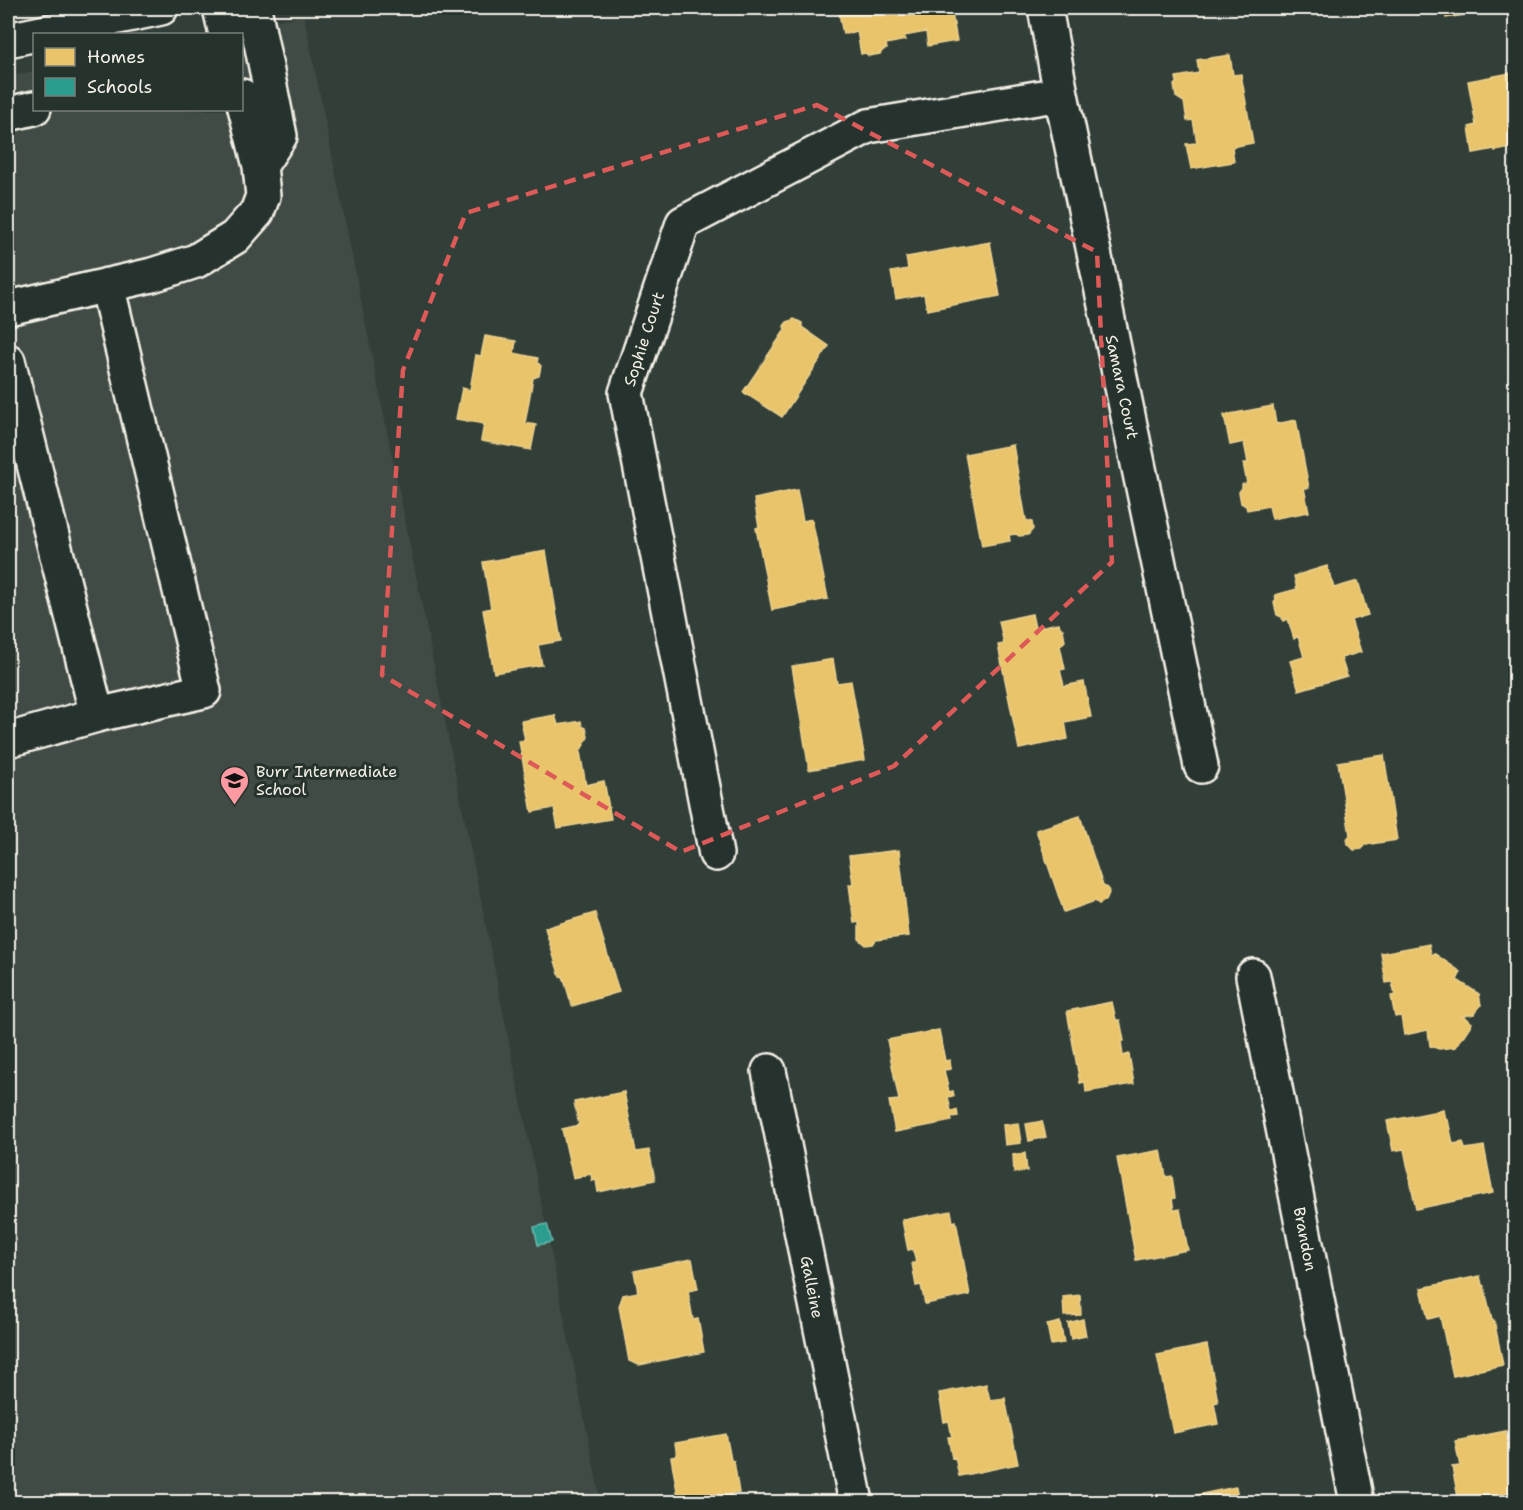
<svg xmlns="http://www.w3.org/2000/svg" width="1523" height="1510" font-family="'Shantell Sans',sans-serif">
<rect width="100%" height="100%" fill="#323e38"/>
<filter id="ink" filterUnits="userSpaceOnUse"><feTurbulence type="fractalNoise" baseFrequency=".0167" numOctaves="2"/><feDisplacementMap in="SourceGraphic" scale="12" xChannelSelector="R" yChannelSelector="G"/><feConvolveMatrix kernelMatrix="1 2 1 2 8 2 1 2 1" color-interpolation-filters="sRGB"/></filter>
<g filter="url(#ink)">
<path fill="#404b44" d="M304 15 601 1502H8V77L34 71V110H242V34H211Z"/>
<path fill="#e9c46a" stroke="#ecd290" stroke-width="1.5" d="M838 8H951L957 41 928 46 926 32 904 36 906 40 886 44 887 49 883 50 880 54 869 56 865 53 861 54 857 31 843 34Z
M1444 8H1507L1446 18Z
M1230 55 1233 75 1241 74 1253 143 1232 147 1234 162 1191 169 1186 144 1197 143 1193 120 1187 121 1184 102 1176 97 1174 85 1177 82 1176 77 1199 73 1197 60Z
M1516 72V147L1495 151V149L1473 153 1469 127 1476 125 1468 81Z
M990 242 1000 296 927 310 924 294 896 299 891 272 908 269 906 257Z
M794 319 802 323V327L829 346 782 417 743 392 785 330 784 326 787 322Z
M485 336 516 341 514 353 538 358 537 362 541 366 539 376 533 378 525 423 536 425 531 450 481 441 484 424 456 419 462 388 470 390 476 355 481 356Z
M1273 406 1276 424 1296 420 1309 488H1304L1309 512 1272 519 1269 506 1247 510 1246 506 1241 503 1239 492 1242 488V484L1247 483 1243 463H1248L1244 442 1230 445 1224 415Z
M1013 445 1026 520 1032 522 1033 529 1028 535 1019 536 1016 534 1009 535 1010 541 982 546 965 454Z
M797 490 803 521 812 519 828 599 772 610 756 528 759 527 754 499Z
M546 551 561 641 538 645 542 665 494 673 483 610 491 608 483 562Z
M1327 566 1334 588 1358 581 1368 615 1351 620 1361 652 1341 658 1347 676 1299 690 1290 661 1304 657 1298 636 1294 639 1288 619 1283 621 1282 617 1277 615 1274 603 1276 599 1275 595 1297 589 1294 576Z
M1032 614 1035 628 1059 623 1060 627 1063 629 1065 641 1060 646 1065 669 1060 670 1064 686 1084 682 1091 717 1065 722 1068 739 1019 749 998 645 1004 644 999 621Z
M833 659 837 683 851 681 865 760 809 770 792 666Z
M555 715 558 725 581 721 582 726 586 728 588 737 580 752 586 785 604 781 611 819 558 828 554 808 532 812 519 741 525 740 521 721Z
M1384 755 1397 840 1364 845 1362 849 1354 850 1348 844 1347 839 1350 835 1338 762Z
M1080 816 1103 886 1108 888 1109 893 1106 900 1099 904 1095 901 1064 912 1036 830Z
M899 850 909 936 876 940 873 944 866 945 859 939V922L854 923 849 884H853L849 856Z
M595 913 619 992 572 1006 563 976 560 977 545 928Z
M1429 944 1431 954H1435L1461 972 1457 980 1479 994 1481 1005 1474 1014 1463 1016 1472 1023 1456 1047 1439 1049 1430 1046 1428 1030 1404 1035 1401 1016 1395 1017 1391 996 1395 995 1392 982 1386 983 1381 953Z
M1112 1002 1116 1020H1120L1124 1041H1121L1123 1056 1129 1054 1134 1084 1086 1092 1085 1082 1080 1083 1067 1011Z
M939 1030 945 1061 950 1060 951 1069 944 1070 949 1092 953 1091 954 1096 948 1097 951 1111 957 1110 958 1116 951 1117 952 1121 895 1132 889 1101 899 1100 887 1040Z
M624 1092 636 1152 649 1150 655 1180 598 1192 596 1180 592 1181 591 1174 573 1178 562 1129 579 1125 574 1102Z
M1444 1110 1446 1120H1448L1453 1144 1463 1142 1465 1149 1484 1146 1493 1193 1416 1209 1404 1149 1393 1151 1387 1121Z
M1042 1121 1046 1137 1029 1141 1026 1124Z
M1018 1123 1021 1143 1005 1145 1003 1125Z
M1161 1150 1166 1177 1172 1176 1175 1198 1172 1199 1174 1210 1180 1209 1188 1250 1136 1260 1117 1158Z
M1025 1153 1027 1171 1014 1173 1013 1155Z
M951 1211 953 1222 956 1221 970 1295 925 1304 921 1285 916 1286 912 1263H916L913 1249 908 1250 902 1220Z
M692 1259 698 1289 688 1291 693 1320 698 1319 704 1352 639 1365 629 1361 619 1306 623 1295 638 1292 634 1271Z
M1480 1276 1482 1285 1484 1286 1492 1320H1494L1503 1365 1453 1376 1440 1316 1428 1319 1421 1288Z
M1080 1295 1081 1315 1064 1316 1063 1297Z
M1083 1319 1086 1336 1071 1339 1068 1323Z
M1060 1322 1064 1343 1051 1345 1047 1325Z
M1207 1345 1218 1402 1214 1403 1218 1424 1173 1433 1157 1355Z
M986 1384 990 1400 1005 1398 1018 1464 959 1476 955 1457 952 1458 948 1437H952L949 1421 944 1422 939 1393Z
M1506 1431 1516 1481V1502H1459L1452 1467 1460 1466 1455 1441Z
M726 1434 731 1460 734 1461 739 1493 731 1494 732 1502H679L671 1457 677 1456 675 1443Z
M1236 1487 1239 1502H1171L1173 1500Z"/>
<path fill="#2a9d8f" stroke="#67b6aa" stroke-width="1.5" d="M547 1224 552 1242 538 1245 534 1227Z"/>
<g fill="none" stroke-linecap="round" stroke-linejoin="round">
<defs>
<path id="minor" d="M220 8 226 34
M254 8 280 136 260 166
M1045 8 1061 94 1201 766
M8 40 161 8
M8 114 34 108
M8 308 152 275 196 261 235 237 257 212 263 196 260 166 242 96
M8 361 97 715
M8 740 97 715 204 691 107 285
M716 854 626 393 683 223 868 126 1061 94
M1253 976 1357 1502
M769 1071 856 1502"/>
</defs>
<use href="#minor" stroke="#f4f1e8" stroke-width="38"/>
<use href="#minor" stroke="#26332d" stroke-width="33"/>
</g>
</g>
<path fill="none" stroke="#de5a58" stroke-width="4.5" stroke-dasharray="12 8" stroke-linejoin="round" d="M817 105 1097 252 1112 562 894 766 681 852 382 675 403 370 466 213Z"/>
<defs>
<symbol id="school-pin" viewBox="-11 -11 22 30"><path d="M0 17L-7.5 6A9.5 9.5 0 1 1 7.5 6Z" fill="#ff9aa2" stroke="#26332d"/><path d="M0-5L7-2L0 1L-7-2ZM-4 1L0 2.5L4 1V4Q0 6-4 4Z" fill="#111"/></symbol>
</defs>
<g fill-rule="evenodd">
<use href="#school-pin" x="218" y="764" width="33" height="45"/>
</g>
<g text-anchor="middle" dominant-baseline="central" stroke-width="6" stroke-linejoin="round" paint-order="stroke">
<g font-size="16" fill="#f4f1e8" stroke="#26332d">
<text transform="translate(644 339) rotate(-72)">Sophie Court</text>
<text transform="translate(1122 387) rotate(78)">Samara Court</text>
<text transform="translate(1305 1239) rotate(79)">Brandon</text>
<text transform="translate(812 1287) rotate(79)">Galleine</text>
</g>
<g font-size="16" fill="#f4f1e8" stroke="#26332d" text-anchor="start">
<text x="256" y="771">Burr Intermediate<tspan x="256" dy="18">School</tspan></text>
</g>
</g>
<rect width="1523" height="1510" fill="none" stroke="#26332d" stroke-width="30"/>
<rect x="15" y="15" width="1493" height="1480" fill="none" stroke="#f4f1e8" stroke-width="2" filter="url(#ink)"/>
<rect x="33" y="33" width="210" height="78" fill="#26332d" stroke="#787f78" stroke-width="1.5"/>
<rect x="45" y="48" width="30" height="18" fill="#e9c46a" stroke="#787f78" stroke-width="1.5"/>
<text x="87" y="63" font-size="18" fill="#f4f1e8">Homes</text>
<rect x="45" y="78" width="30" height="18" fill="#2a9d8f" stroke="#787f78" stroke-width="1.5"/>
<text x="87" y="93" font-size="18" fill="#f4f1e8">Schools</text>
</svg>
